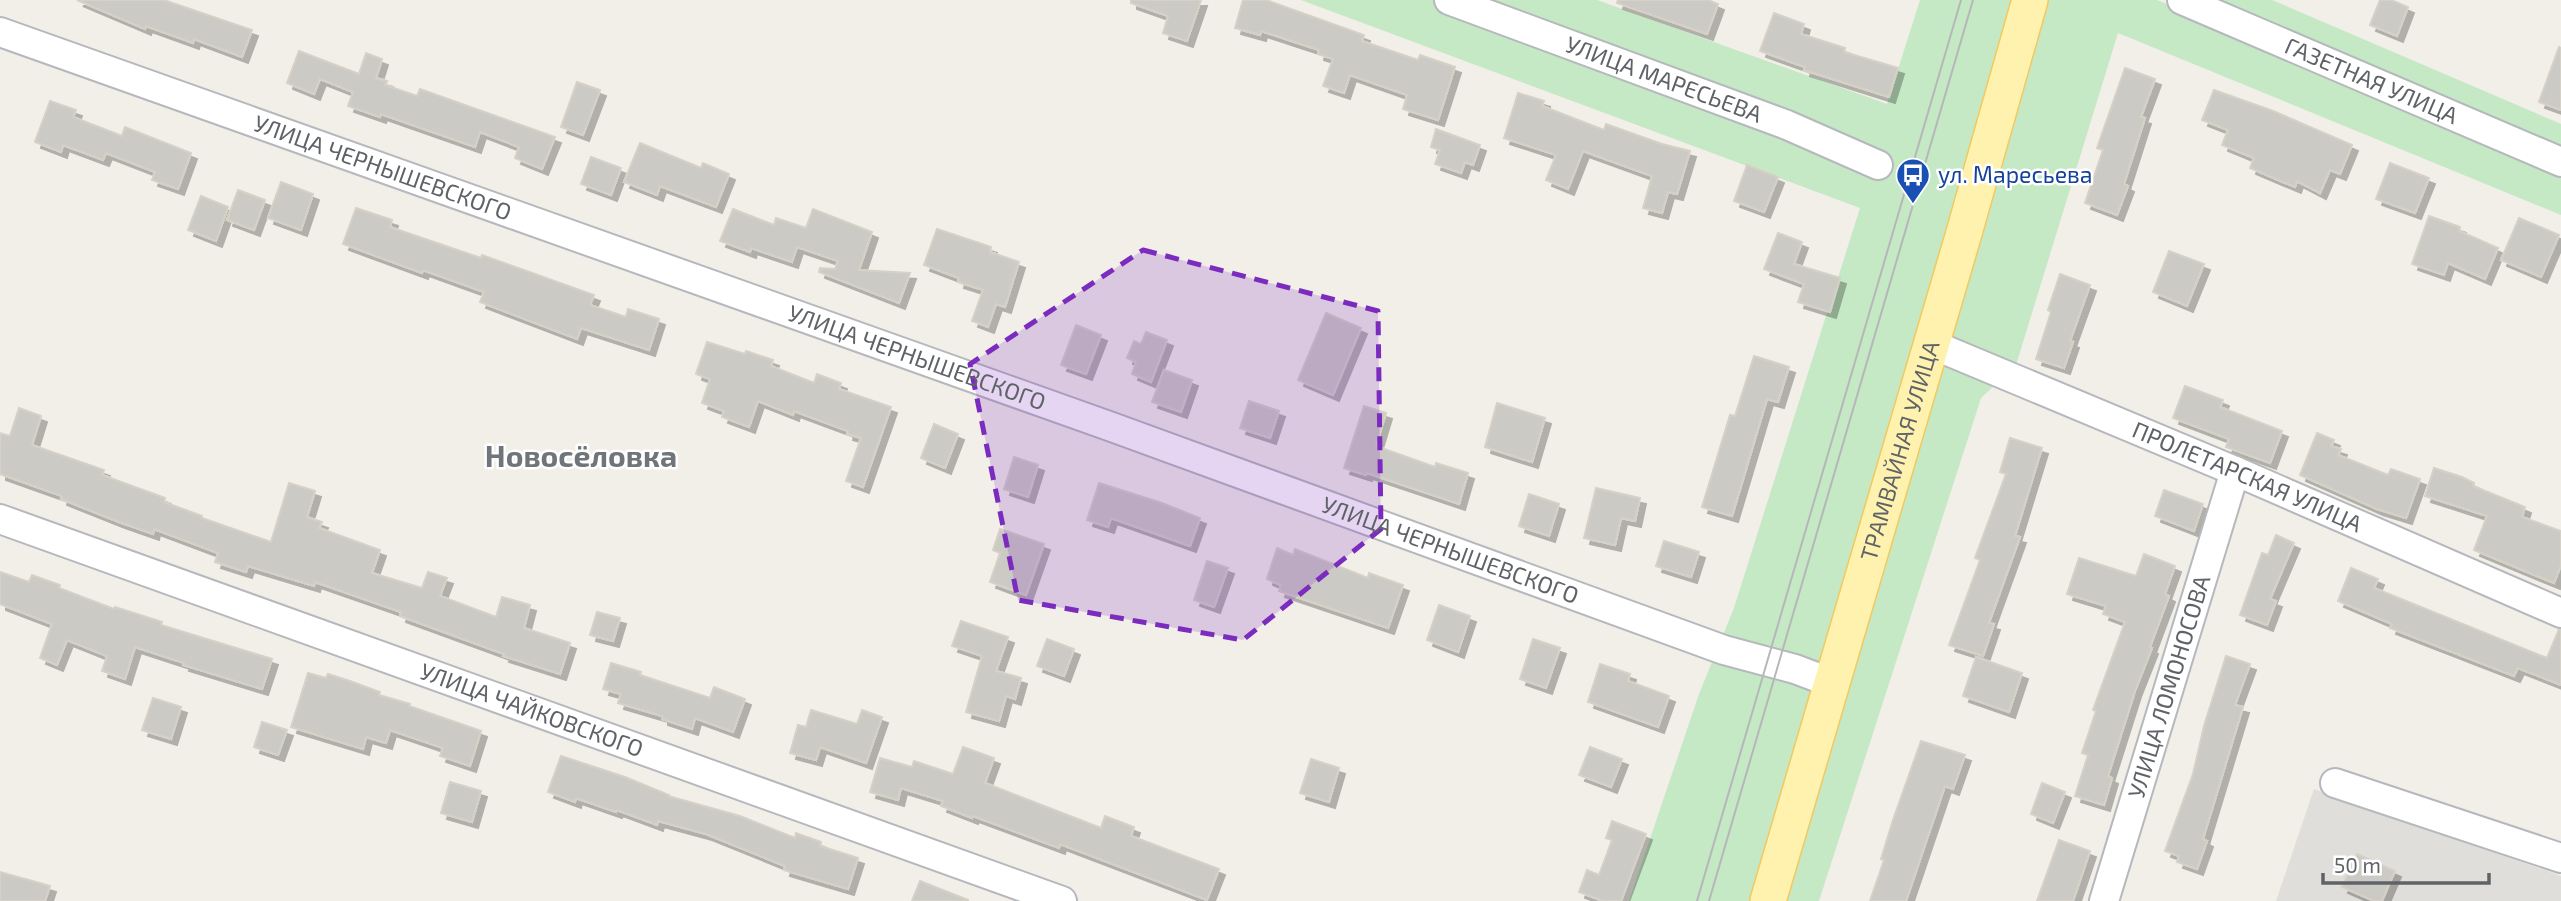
<svg xmlns="http://www.w3.org/2000/svg" width="2561" height="901" font-family="'Exo 2',sans-serif">
  <defs>
    <filter id="shadow"><feDropShadow dx="6" dy="6" stdDeviation="0" flood-color="#0004"/></filter>
  </defs>
  <rect width="100%" height="100%" fill="#f1efe8"/>
  <path fill="#e0deda" d="M2314 789 2561 876V901H2276Z"/>
  <g fill="#c5e8c5">
    <path d="M1301 0H1597L1887 104 1920 0H2016L1755 901H1629L1699 694 1734 608 1860 208Z"/>
    <path d="M2044 0H2157L2561 171V215L2118 33 2016 365 1981 398 1819 901H1781Z"/>
    <path d="M2206 0H2272L2561 124V152Z"/>
  </g>
  <g fill="#cccac5" stroke="#d6d1c6" stroke-width="2" filter="url(#shadow)">
    <path d="M77 0H164L252 30 242 57 194 39 193 43 146 26 145 29Z"/>
    <path d="M1131 0H1201L1187 41 1163 33 1168 16 1131 3Z"/>
    <path d="M1243 0H1266L1364 35 1362 41 1418 60 1420 55 1455 67 1438 120 1403 109 1407 95 1350 75 1344 93 1323 86 1333 59 1318 54 1319 50 1261 31 1260 35 1235 28Z"/>
    <path d="M1618 0H1708L1718 4 1707 34 1617 3Z"/>
    <path d="M2380 0H2391L2408 7 2397 36 2370 25Z"/>
    <path d="M1774 13 1804 24 1801 34 1845 48 1844 52 1898 68 1889 97 1804 70 1805 67 1760 51Z"/>
    <path d="M2559 47 2561 48V110L2539 102Z"/>
    <path d="M299 51 359 74 366 53 382 59 376 78 387 81 385 85 417 96 420 89 555 137 542 169 515 158 519 147 480 132 475 147 381 114 380 117 348 106 353 92 320 79 314 94 287 83Z"/>
    <path d="M2125 68 2155 79 2141 117 2145 118 2124 184 2128 186 2117 215 2085 203 2103 150 2097 148Z"/>
    <path d="M577 82 600 90 583 135 561 127Z"/>
    <path d="M2214 90 2273 111 2352 145 2340 174 2330 170 2320 193 2297 181 2295 187 2250 168 2254 158 2222 145 2228 130 2202 120Z"/>
    <path d="M1518 93 1544 101 1542 106 1604 130 1606 124 1662 144 1690 151 1677 194 1668 192 1662 213 1643 208 1652 176 1583 151 1568 189 1546 180 1556 155 1504 138Z"/>
    <path d="M50 101 76 110 73 117 122 136 125 127 191 153 178 189 152 180 155 172 106 153 103 160 63 145 61 152 35 142Z"/>
    <path d="M1436 129 1480 145 1473 165 1465 162 1461 173 1435 164 1440 150 1431 147Z"/>
    <path d="M640 143 701 168 703 163 729 174 716 207 660 186 657 195 624 182Z"/>
    <path d="M591 157 621 168 611 195 581 184Z"/>
    <path d="M2390 163 2429 178 2415 213 2376 199Z"/>
    <path d="M1747 165 1778 177 1764 212 1734 201Z"/>
    <path d="M281 182 313 194 301 230 268 218Z"/>
    <path d="M238 190 265 200 254 230 227 220Z"/>
    <path d="M201 196 228 207 216 241 188 230Z"/>
    <path d="M356 208 392 220 390 227 481 258 482 255 594 295 590 305 626 317 628 309 659 319 649 350 581 328 577 339 480 302 484 292 423 270 422 273 343 244Z"/>
    <path d="M733 209 774 225 776 218 806 228 813 209 872 232 859 270 910 273 899 303 819 272 820 268 835 269 838 261 797 247 792 262 751 248 750 252 720 241Z"/>
    <path d="M2429 216 2460 227 2459 231 2498 248 2485 279 2448 263 2444 275 2412 264Z"/>
    <path d="M2519 218 2559 235 2541 277 2501 260Z"/>
    <path d="M937 229 991 247 990 252 1019 262 1005 307 996 304 988 327 972 321 983 290 958 282 959 278 924 265Z"/>
    <path d="M1778 233 1802 242 1794 264 1840 278 1830 312 1798 302 1804 284 1764 269Z"/>
    <path d="M2169 251 2204 264 2187 306 2153 292Z"/>
    <path d="M2060 274 2090 285 2070 341 2073 342 2064 368 2036 359 2051 312 2048 310Z"/>
    <path d="M1326 313 1361 328 1333 395 1298 380Z"/>
    <path d="M1076 325 1101 335 1086 374 1061 365Z"/>
    <path d="M1146 332 1167 340 1151 382 1132 374 1136 362 1127 358 1134 341 1141 344Z"/>
    <path d="M707 342 745 354 746 351 773 360 771 366 814 383 817 374 841 383 839 389 891 407 863 487 846 481 861 438 847 434 848 431 794 411 793 415 758 401 749 427 722 417 724 411 702 403 710 379 696 374Z"/>
    <path d="M1754 356 1789 367 1778 402 1767 399 1732 516 1702 507 1730 415 1735 416Z"/>
    <path d="M1164 370 1192 380 1181 412 1152 402Z"/>
    <path d="M2185 386 2223 400 2220 407 2282 431 2270 463 2226 447 2229 439 2173 418Z"/>
    <path d="M1249 401 1279 411 1270 438 1240 428Z"/>
    <path d="M1497 403 1545 418 1532 462 1485 447Z"/>
    <path d="M1364 406 1386 413 1376 446 1435 467 1436 463 1468 473 1459 504 1367 473 1366 475 1344 468Z"/>
    <path d="M19 408 41 416 32 445 104 470 102 475 165 498 164 502 202 516V518L271 542 289 483 315 491 307 517 322 522 319 528 380 550 372 573 422 588 428 572 447 578 440 596 496 617 502 597 530 605 524 628 570 643 560 674 503 656 504 654 400 616 401 612 315 582 314 586 248 566 246 572 215 562 218 553 154 529 153 534 119 522 61 499 62 496 0 474V433L10 436Z"/>
    <path d="M934 424 958 434 945 468 921 458Z"/>
    <path d="M2317 433 2334 440 2331 446 2341 449 2338 455 2388 475 2391 469 2420 479 2406 518 2377 509 2300 475Z"/>
    <path d="M2010 438 2042 448 2015 536 2020 537 1989 623 1994 624 1983 656 1949 645 1980 560 1975 558 2006 474 2000 472Z"/>
    <path d="M1014 457 1038 465 1028 497 1004 489Z"/>
    <path d="M2434 468 2462 477 2474 483 2473 486 2525 507 2522 517 2561 531V565L2554 583 2474 550 2487 516 2425 496Z"/>
    <path d="M1099 483 1162 503 1200 518 1190 546 1111 518 1108 527 1087 520Z"/>
    <path d="M1596 488 1640 498 1635 521 1621 518 1615 545 1584 538Z"/>
    <path d="M2164 490 2203 504 2194 531 2155 516Z"/>
    <path d="M1529 494 1559 504 1549 536 1519 526Z"/>
    <path d="M1000 529 1044 544 1026 595 990 582 1000 553 993 550Z"/>
    <path d="M2276 535 2294 543 2270 599 2276 601 2267 625 2240 615 2262 553 2268 555Z"/>
    <path d="M1664 541 1699 552 1691 577 1656 566Z"/>
    <path d="M1277 548 1293 555 1295 549 1368 578 1369 573 1403 585 1388 628 1279 591 1281 585 1267 579Z"/>
    <path d="M2144 554 2175 566 2165 594 2169 596 2150 647 2152 648 2135 691 2108 776 2112 778 2104 805 2075 796 2088 755 2082 753 2096 711 2093 710 2125 622 2103 614 2106 606 2067 594 2079 558 2136 576Z"/>
    <path d="M1207 561 1228 568 1214 607 1194 600Z"/>
    <path d="M2351 568 2378 579 2374 588 2547 658 2559 629H2561V685L2518 668 2514 676 2390 628 2392 624 2338 601Z"/>
    <path d="M0 572 29 582 32 575 60 585 59 588 114 609 115 607 162 622 161 625 272 659 262 689 183 665 184 663 135 647 125 679 102 671 107 656 67 640 57 665 40 658 52 624 0 604Z"/>
    <path d="M1439 605 1470 616 1458 652 1427 640Z"/>
    <path d="M597 612 620 618 613 641 590 635Z"/>
    <path d="M961 621 1008 637 996 671 1021 678 1015 699 1006 696 999 721 966 712 982 656 952 646Z"/>
    <path d="M1047 639 1074 649 1064 676 1037 666Z"/>
    <path d="M1533 639 1560 648 1546 688 1520 679Z"/>
    <path d="M2226 656 2250 664 2235 705 2243 707 2203 839 2207 841 2197 869 2177 862 2179 856 2165 851 2193 774 2204 726Z"/>
    <path d="M1976 657 2022 673 2009 712 1963 696Z"/>
    <path d="M611 663 641 672 640 675 710 698 714 687 745 699 733 732 695 718 692 729 662 719V716L618 703 621 694 603 689Z"/>
    <path d="M1600 664 1630 674 1628 681 1669 696 1658 727 1588 702Z"/>
    <path d="M308 673 326 678 328 674 350 681 380 692 379 695 410 704 409 706 481 731 470 766 440 756 443 748 390 730 386 743 366 737 363 749 291 727Z"/>
    <path d="M153 698 181 707 171 739 142 730Z"/>
    <path d="M811 710 857 724 862 710 882 717 866 763 820 747 816 760 790 753 798 725 806 727Z"/>
    <path d="M262 722 287 730 278 755 254 747Z"/>
    <path d="M1921 741 1965 755 1953 789 1945 786 1906 901H1870L1884 860 1881 859 1893 820Z"/>
    <path d="M963 747 994 758 985 783 1101 828 1105 816 1134 827 1131 836 1219 869 1207 900 1060 844 1059 848 973 816 972 818 941 806 943 801 901 788 898 800 870 792 880 758 912 767 914 761 953 774Z"/>
    <path d="M1590 747 1622 759 1611 787 1579 775Z"/>
    <path d="M561 756 625 777 669 795 668 796 740 816 795 838 796 833 821 842 820 846 858 858 848 889 784 870 785 866 706 834 658 821 657 825 617 810 616 812 576 798 575 802 548 792Z"/>
    <path d="M1311 759 1339 768 1329 802 1300 793Z"/>
    <path d="M450 782 481 791 472 822 441 813Z"/>
    <path d="M2042 783 2065 792 2053 823 2031 814Z"/>
    <path d="M1612 821 1646 834 1621 901H1603L1579 892 1587 870 1599 875 1612 840 1606 838Z"/>
    <path d="M2059 840 2090 851 2073 901H2037Z"/>
    <path d="M2357 854 2395 871 2382 901H2374L2342 887Z"/>
    <path d="M0 872 50 886 45 901H0Z"/>
    <path d="M920 881 968 900V901H912Z"/>
  </g>
  <g fill="none" stroke-linecap="round" stroke-linejoin="round">
    <g stroke="#b5b8bc" stroke-width="32">
      <g id="minor">
        <path id="s1" d="M1449 0 1787 125 1878 165"/>
        <path id="s2" d="M2182 0 2561 162"/>
        <path id="s3" d="M0 32 1109 426 1724 650 1795 669 1832 683"/>
        <path id="s4" d="M1931 344 2235 471 2561 613"/>
        <path id="s5" d="M0 519 1062 901"/>
        <path d="M2335 783 2561 858"/>
        <path id="s6" d="M2104 901 2235 471"/>
      </g>
    </g>
    <g stroke="#f2c960" stroke-width="38">
      <g id="major">
        <path id="s7" d="M1768 901 1964 233 2030 0"/>
      </g>
    </g>
    <use href="#minor" stroke="#fff" stroke-width="28"/>
    <use href="#major" stroke="#fff2af" stroke-width="35"/>
    <g stroke="#b6b7b8" stroke-width="2">
      <path d="M1697 901 1961 0"/>
      <path d="M1709 901 1973 0"/>
    </g>
  </g>
  <path fill="#7b2cbf" fill-opacity="0.2" stroke="#7b2cbf" stroke-width="5" stroke-dasharray="14 9" stroke-linejoin="round" d="M1143 250 1378 311 1381 529 1243 640 1018 600 970 364Z"/>
  <defs>
    <g id="bus-pin" transform="scale(1.75)"><path d="M0 17L-7.5 6A9.5 9.5 0 1 1 7.5 6Z" fill="#1a4fb4" stroke="#fff"/><path d="M-5-6H5V4H4V6H2V4H-2V6H-4V4H-5ZM-3.5-4V0h7V-4ZM-3.5 1.2v1.5H-2V1.2ZM2 1.2v1.5H3.5V1.2Z" fill="#fff"/></g>
  </defs>
  <g fill-rule="evenodd">
    <use href="#bus-pin" x="1913" y="175"/>
  </g>
  <g text-anchor="middle" stroke-width="5" stroke-linejoin="round" paint-order="stroke">
    <g font-size="23" fill="#5f6368" stroke="#fff">
      <text dy="8" stroke="none"><textPath href="#s1" startOffset="229">УЛИЦА МАРЕСЬЕВА</textPath></text>
      <text dy="8" stroke="none"><textPath href="#s2" startOffset="206">ГАЗЕТНАЯ УЛИЦА</textPath></text>
      <text dy="8" stroke="none"><textPath href="#s3" startOffset="406">УЛИЦА ЧЕРНЫШЕВСКОГО</textPath></text>
      <text dy="8" stroke="none"><textPath href="#s3" startOffset="973">УЛИЦА ЧЕРНЫШЕВСКОГО</textPath></text>
      <text dy="8" stroke="none"><textPath href="#s7" startOffset="469">ТРАМВАЙНАЯ УЛИЦА</textPath></text>
      <text dy="8" stroke="none"><textPath href="#s4" startOffset="343">ПРОЛЕТАРСКАЯ УЛИЦА</textPath></text>
      <text dy="8" stroke="none"><textPath href="#s3" startOffset="1540">УЛИЦА ЧЕРНЫШЕВСКОГО</textPath></text>
      <text dy="8" stroke="none"><textPath href="#s6" startOffset="224">УЛИЦА ЛОМОНОСОВА</textPath></text>
      <text dy="8" stroke="none"><textPath href="#s5" startOffset="565">УЛИЦА ЧАЙКОВСКОГО</textPath></text>
    </g>
    <g font-size="23" fill="#164399" stroke="#fff" text-anchor="start">
      <text x="1938" y="183">ул. Маресьева</text>
    </g>
    <g font-size="30" font-weight="bold" fill="#70757a" stroke="#fff">
      <text x="581" y="467">Новосёловка</text>
    </g>
  </g>
  <path d="M2323 873v10h166v-10" fill="none" stroke="#5f6368" stroke-width="3.5"/>
  <text x="2334" y="873" font-size="21" fill="#5f6368" stroke="#ffffff" stroke-width="5" paint-order="stroke">50 m</text>
</svg>
